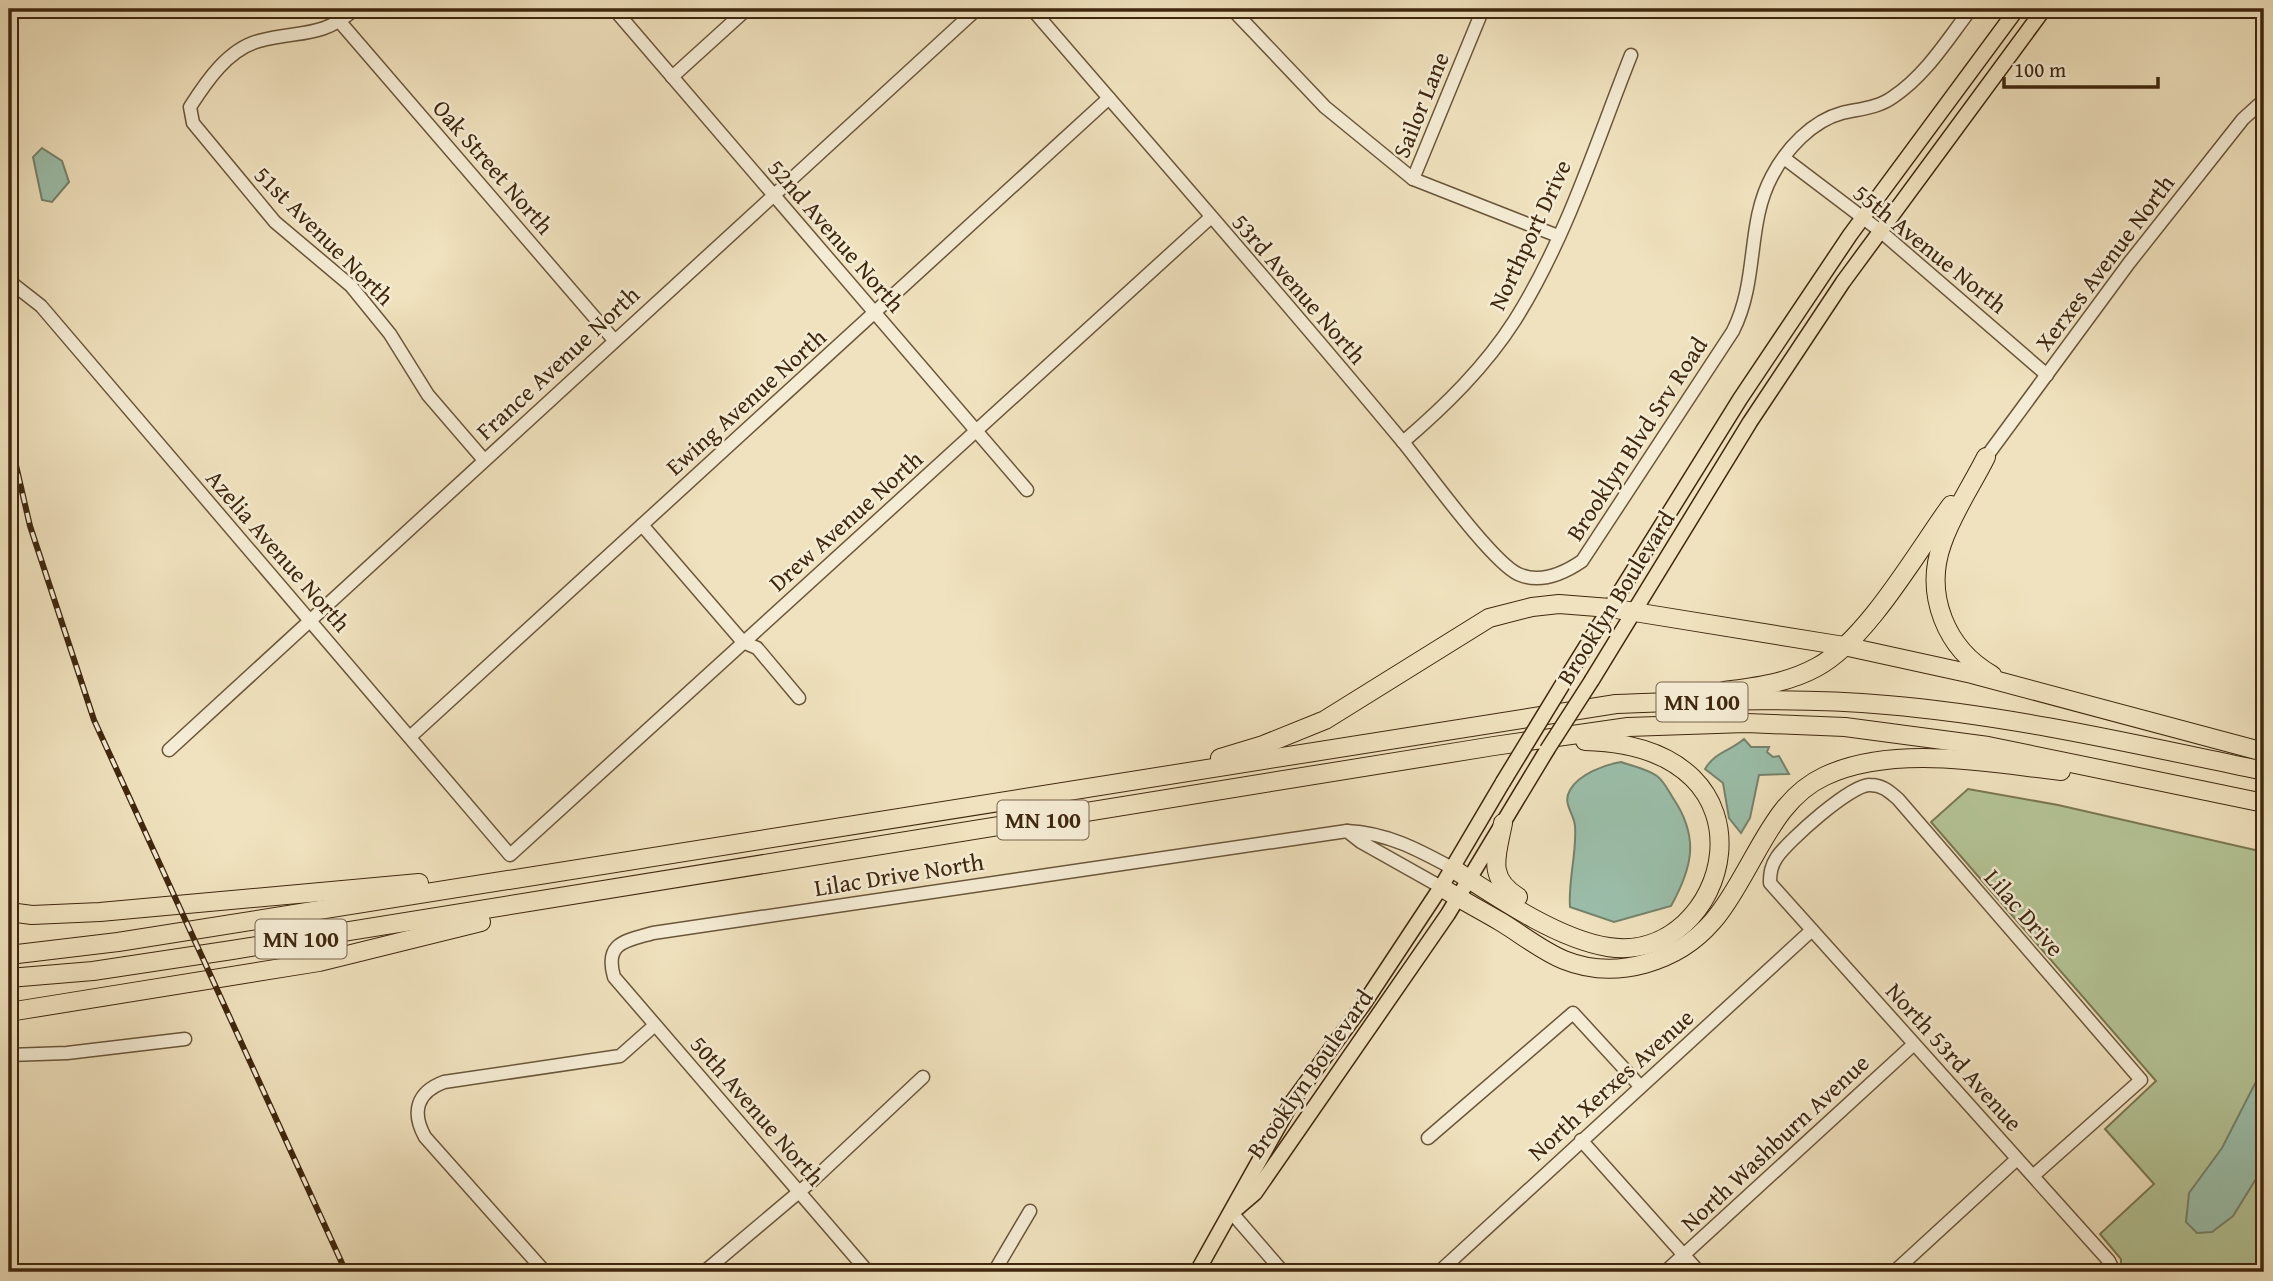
<svg xmlns="http://www.w3.org/2000/svg" width="2273" height="1281" font-family="'Gentium Book Plus',serif">
  <rect width="100%" height="100%" fill="#f0e2be"/>
  <filter id="stains"><feTurbulence type="fractalNoise" baseFrequency=".00286" numOctaves="4"/><feColorMatrix values="0 0 0 0 .2 0 0 0 0 .09 0 0 0 0 .02 0 0 0 .5 -.17"/></filter>
  <radialGradient id="worn" r=".72"><stop offset=".6" stop-color="#630" stop-opacity="0"/><stop offset="1" stop-color="#630" stop-opacity=".3"/></radialGradient>
  <path fill="#b4c496" stroke="#7a7652" stroke-width="2" d="M1968 789 2058 805 2264 852V1272H2121V1259L2100 1234 2154 1184 2105 1129 2156 1081 1931 822Z"/>
  <g fill="#9bbfab" stroke="#76826c" stroke-width="2">
    <path d="M42 148 62 161 69 182 52 202 42 200 33 157Z"/>
    <path d="M1744 739 1751 747H1769L1767 752 1773 757 1779 756 1789 774 1759 775 1750 818 1741 833 1729 818 1723 783 1705 769C1716 751 1729 752 1744 739Z"/>
    <path d="M1621 762C1632 766 1647 769 1657 776 1664 781 1669 792 1673 798 1700 838 1692 868 1671 906L1614 922 1570 907C1568 880 1577 853 1575 826 1574 813 1562 804 1570 790 1579 774 1604 765 1621 762Z"/>
    <path d="M2264 1066V1166L2233 1216 2212 1232 2197 1233 2186 1222 2189 1193 2222 1148Z"/>
  </g>
  <g fill="none" stroke-linecap="round" stroke-linejoin="round">
    <g stroke="#6b563a" stroke-width="15">
      <g id="minor">
        <path d="M355 9C321 39 299 30 259 41 228 49 206 82 190 107L193 123 275 222 351 286 390 334 428 395 484 460"/>
        <path d="M614 9 1027 490"/>
        <path d="M1032 9C1156 153 1282 296 1403 442 1426 470 1491 561 1518 574 1540 584 1563 574 1582 561L1733 331C1759 279 1746 224 1772 176 1786 149 1812 121 1842 113 1859 109 1878 108 1893 97 1926 75 1947 40 1971 9"/>
        <path d="M1232 9 1325 107 1413 179 1558 236"/>
        <path d="M340 22 614 340"/>
        <path d="M672 77 747 9"/>
        <path d="M1784 158 1879 230 2047 375"/>
        <path d="M1413 179 1483 9"/>
        <path d="M9 281 41 306 510 855 1210 218"/>
        <path d="M1403 442C1445 406 1485 367 1515 320 1566 239 1596 143 1631 55"/>
        <path d="M1981 464 2129 263 2243 119 2264 100"/>
        <path d="M642 525 743 642 757 648 799 698"/>
        <path d="M410 737 1109 98"/>
        <path d="M169 750 977 9"/>
        <path d="M1441 887 1361 842 1347 831C1387 833 1417 849 1452 868"/>
        <path d="M9 1055 67 1053 185 1039"/>
        <path d="M1428 1138 1573 1013 1640 1086"/>
        <path d="M1581 1140 1699 1272"/>
        <path d="M2033 1176 2141 1080 1898 799C1889 791 1882 785 1870 785 1851 784 1788 841 1777 857 1771 866 1770 873 1770 883L2109 1261 2114 1272"/>
        <path d="M1232 1213 1283 1272"/>
        <path d="M545 1272 425 1137C411 1112 417 1092 444 1082L620 1056 655 1025"/>
        <path d="M704 1272 812 1181 923 1077"/>
        <path d="M868 1272 614 977C604 942 626 941 653 933L1347 831"/>
        <path d="M994 1272 1030 1211"/>
        <path d="M1439 1272 1812 930"/>
        <path d="M1665 1272 1914 1044"/>
        <path d="M1894 1272 2017 1159"/>
      </g>
    </g>
    <g stroke="#3f270e" stroke-width="17">
      <g id="major">
        <path d="M1592 680 1750 422 1843 282 2044 9"/>
        <path d="M1564 682 1740 399 1850 235 2017 9"/>
        <path d="M1234 1211 1255 1193 1448 914 1547 750"/>
        <path d="M1197 1272 1292 1102 1363 1005 1441 887 1503 782"/>
      </g>
    </g>
    <g stroke="#3f270e" stroke-width="20">
      <g id="highway">
        <path d="M1986 457C1972 485 1952 514 1942 544 1924 595 1946 649 1992 675"/>
        <path d="M1724 691C1756 687 1788 683 1817 667 1866 641 1917 552 1951 505"/>
        <path d="M1220 758 1263 745 1325 720 1489 618 1532 607 1559 604 1610 608 1844 646 1972 674 2264 752"/>
        <path d="M1503 823C1497 855 1486 877 1518 897"/>
        <path d="M1452 868C1495 896 1557 939 1608 947 1729 966 1791 746 1585 741"/>
        <path d="M1441 887C1461 900 1481 910 1501 922 1521 934 1542 951 1564 960 1616 981 1678 962 1713 921 1727 905 1737 886 1748 867 1768 832 1786 794 1825 776 1894 744 1989 763 2061 771"/>
        <path d="M9 912 32 915 100 912 419 883"/>
        <path d="M9 955 118 942 1616 704C1706 701 1797 697 1887 705 2015 716 2139 745 2264 771"/>
        <path d="M9 978 93 971 232 950 1494 746 1628 727 1746 723 1845 727 1988 746 2264 803"/>
        <path d="M9 1012 319 962 481 922"/>
      </g>
    </g>
    <use href="#minor" stroke="#f5ecd5" stroke-width="12"/>
    <use href="#major" stroke="#f0e2be" stroke-width="14"/>
    <use href="#highway" stroke="#f0e2be" stroke-width="18"/>
    <g stroke="#3f270e" stroke-width="6">
      <path id="rail" d="M9 435 30 526 94 720 346 1272"/>
    </g>
    <use href="#rail" stroke="#f5ecd5" stroke-width="3.5" stroke-dasharray="10" stroke-linecap="butt"/>
    <g stroke="#3f270e" stroke-width="17" stroke-linecap="butt">
      <g id="major-bridge">
        <path d="M1547 750 1592 680"/>
        <path d="M1503 782 1564 682"/>
      </g>
    </g>
    <use href="#major-bridge" stroke="#f0e2be" stroke-width="14"/>
  </g>
  <g text-anchor="middle" stroke-width="5" stroke-linejoin="round" paint-order="stroke">
    <g fill="#f5ecd5" stroke="#76624a" stroke-width="2">
      <rect x="1656.5" y="682.5" width="91" height="39" rx="5"/>
      <rect x="997.5" y="800.5" width="91" height="39" rx="5"/>
      <rect x="255.5" y="919.5" width="91" height="39" rx="5"/>
    </g>
    <g font-size="23" font-weight="bold" fill="#3f270e">
      <text x="1702" y="710">MN 100</text>
      <text x="1043" y="828">MN 100</text>
      <text x="301" y="947">MN 100</text>
    </g>
    <g font-size="24" fill="#3f270e" stroke="#f5ecd5">
      <text transform="translate(1421 105) rotate(-68)" y="8">Sailor Lane</text>
      <text transform="translate(493 167) rotate(49)" y="8">Oak Street North</text>
      <text transform="translate(1530 235) rotate(-65)" y="8">Northport Drive</text>
      <text transform="translate(324 236) rotate(45)" y="8">51st Avenue North</text>
      <text transform="translate(836 236) rotate(49)" y="8">52nd Avenue North</text>
      <text transform="translate(1930 249) rotate(39)" y="8">55th Avenue North</text>
      <text transform="translate(2105 263) rotate(-53)" y="8">Xerxes Avenue North</text>
      <text transform="translate(1299 289) rotate(49)" y="8">53rd Avenue North</text>
      <text transform="translate(558 363) rotate(-43)" y="8">France Avenue North</text>
      <text transform="translate(746 402) rotate(-42)" y="8">Ewing Avenue North</text>
      <text transform="translate(1637 439) rotate(-57)" y="8">Brooklyn Blvd Srv Road</text>
      <text transform="translate(846 521) rotate(-42)" y="8">Drew Avenue North</text>
      <text transform="translate(278 551) rotate(49)" y="8">Azelia Avenue North</text>
      <text transform="translate(1616 598) rotate(-58)" y="8">Brooklyn Boulevard</text>
      <text transform="translate(899 875) rotate(-9)" y="8">Lilac Drive North</text>
      <text transform="translate(2024 913) rotate(49)" y="8">Lilac Drive</text>
      <text transform="translate(1954 1057) rotate(48)" y="8">North 53rd Avenue</text>
      <text transform="translate(1310 1074) rotate(-55)" y="8">Brooklyn Boulevard</text>
      <text transform="translate(1611 1085) rotate(-42)" y="8">North Xerxes Avenue</text>
      <text transform="translate(757 1111) rotate(49)" y="8">50th Avenue North</text>
      <text transform="translate(1775 1143) rotate(-43)" y="8">North Washburn Avenue</text>
    </g>
  </g>
  <rect width="2273" height="1281" fill="none" stroke="#f0e2be" stroke-width="35"/>
  <rect x="10" y="10" width="2252" height="1260" fill="none" stroke="#3f270e" stroke-width="3.5"/>
  <rect x="18" y="18" width="2238" height="1246" fill="none" stroke="#3f270e" stroke-width="2"/>
  <path d="M2004 77v10h154v-10" fill="none" stroke="#3f270e" stroke-width="3.5"/>
  <text x="2014" y="77" font-size="21" fill="#3f270e" stroke="#f5ecd5" stroke-width="5" paint-order="stroke">100 m</text>
  <rect width="100%" height="100%" filter="url(#stains)"/>
  <rect width="100%" height="100%" fill="url(#worn)"/>
</svg>
